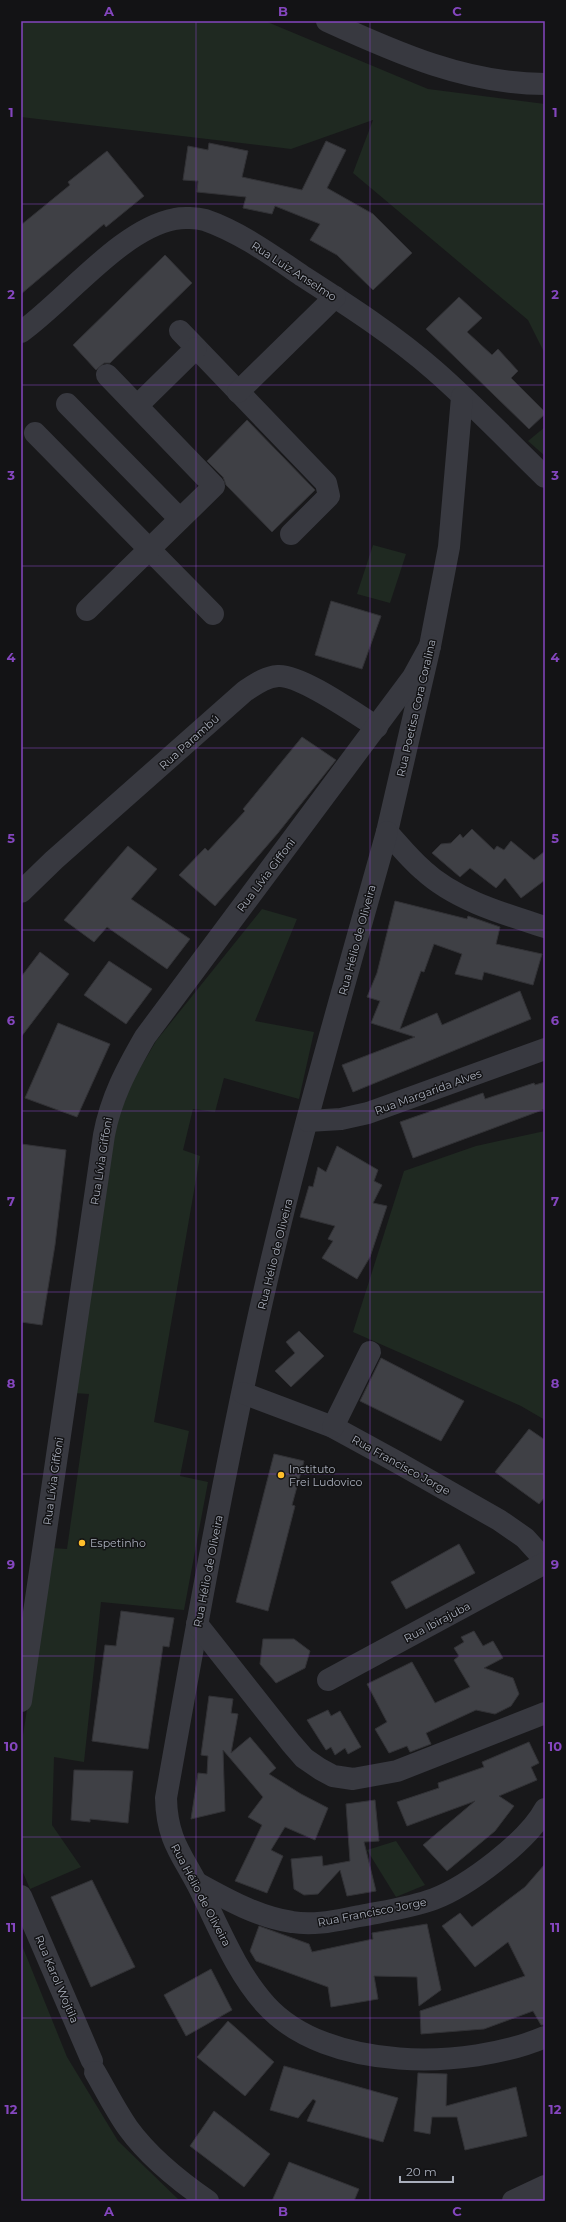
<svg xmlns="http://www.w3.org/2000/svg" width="566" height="2222" font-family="Montserrat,sans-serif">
  <rect width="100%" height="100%" fill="#18181a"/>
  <g fill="#1f2921">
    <path d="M21 21H265L428 89 545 104V354L528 320 353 173 373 120 291 149 21 117Z"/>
    <path d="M545 427V456L528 441Z"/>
    <path d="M373 545 406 554 390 603 357 594Z"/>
    <path d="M262 909 297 919 255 1021 314 1032 299 1099 224 1078 215 1112 193 1109 183 1150 200 1156 154 1422 189 1431 180 1476 208 1482 184 1610 101 1602 84 1762 54 1757 52 1825 81 1867 30 1889 21 1868V1748L52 1548 67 1549 89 1394 73 1393 119 1104 156 1041Z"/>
    <path d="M545 1131V1420L521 1406 353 1332 404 1171 476 1146Z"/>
    <path d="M396 1841 425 1885 396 1897 367 1850Z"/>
    <path d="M21 1943 67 2057 118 2141 180 2201H21Z"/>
  </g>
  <g fill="#3f4045" stroke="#323236">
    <path d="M326 141 346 150 327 188 373 214 412 253 373 290 337 255 310 240 320 224 275 206 272 214 243 208 246 197 197 192 198 181 183 180 188 146 208 150 209 143 248 151 242 177 302 190Z"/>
    <path d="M107 151 144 196 106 227 104 224 21 294V225L70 185 68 182Z"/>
    <path d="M165 255 192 283 110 363H104L96 370 73 345Z"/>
    <path d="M459 297 482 318 467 332 492 355 498 349 518 371 511 378 545 412V414L529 429 426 329Z"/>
    <path d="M247 420 315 490 272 532 226 485 223 477 207 461Z"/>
    <path d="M331 601 381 616 362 669 315 655Z"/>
    <path d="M302 737 336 760 278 833 215 906 179 875 205 848 208 851 245 811 243 809Z"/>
    <path d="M472 829 494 850 497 846 504 850 511 841 534 860 545 851V880L521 898 505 878 496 888 470 868 460 877 432 853 441 844 451 843 460 834 463 838Z"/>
    <path d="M128 846 157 869 131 899 190 939 167 969 107 927 94 942 64 920Z"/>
    <path d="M395 901 467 919 468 916 500 927 496 944 542 954 533 985 484 972 482 980 455 974 462 954 434 944 424 972 421 971 400 1029 437 1013 442 1025 520 991 531 1019 353 1092 342 1065 415 1037 371 1023 380 1001 367 997 377 973Z"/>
    <path d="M40 952 69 974 21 1037V977Z"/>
    <path d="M109 961 152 989 126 1024 84 995Z"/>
    <path d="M58 1023 110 1044 77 1117 25 1098Z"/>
    <path d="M545 1082V1109L413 1158 400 1122 483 1093 485 1099 534 1083 535 1085Z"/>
    <path d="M21 1144 66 1150 55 1245 42 1325 21 1322Z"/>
    <path d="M337 1146 378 1170 374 1181 382 1185 373 1203 387 1206 370 1257 357 1279 322 1258 333 1241 328 1239 335 1226 300 1217 309 1186 313 1187 318 1167 326 1172Z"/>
    <path d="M299 1331 324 1356 291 1387 275 1371 295 1353 286 1342Z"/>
    <path d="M381 1358 464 1401 441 1441 360 1401Z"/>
    <path d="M529 1429 545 1440V1497L539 1504 495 1472Z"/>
    <path d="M274 1454 304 1461 292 1505 295 1506 268 1611 236 1602Z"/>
    <path d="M459 1544 475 1573 406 1609 391 1582Z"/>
    <path d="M121 1611 174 1618 169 1647 163 1646 148 1749 92 1741 105 1645 116 1646Z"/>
    <path d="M474 1631 483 1646 493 1641 503 1658 484 1668 513 1678 519 1694 511 1706 495 1714 476 1710 426 1733 431 1744 410 1752 407 1746 389 1753 375 1729 387 1722 367 1684 412 1662 435 1703 470 1687 454 1660 459 1656 454 1648 464 1642 461 1637Z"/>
    <path d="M263 1639H294L310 1651 305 1668 276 1683 260 1664Z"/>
    <path d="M209 1696 233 1699 231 1713 238 1714 231 1753 250 1737 276 1768 269 1774 301 1794 328 1808 315 1840 285 1827 271 1850 283 1856 267 1893 235 1881 262 1825 248 1817 263 1797 223 1750 225 1811 191 1819 198 1773 207 1774 208 1756 201 1755Z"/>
    <path d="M328 1710 331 1716 340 1711 361 1747 348 1754 345 1748 335 1755 331 1747 326 1750 307 1720Z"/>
    <path d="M529 1742 539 1763 531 1767 537 1780 499 1796 514 1806 495 1831 447 1871 423 1845 475 1801 407 1826 397 1802 439 1788 438 1783 484 1767 482 1762Z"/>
    <path d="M74 1770 133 1771 128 1823 90 1819V1822L71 1820Z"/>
    <path d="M375 1800 379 1841 364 1842 376 1891 347 1896 340 1870 318 1894 304 1895 294 1889 291 1859 322 1856 323 1866 350 1861 346 1804Z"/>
    <path d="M545 1864V2025H541L533 2011 484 2029 421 2034 420 2011 525 1976 508 1942 475 1967 442 1926 460 1913 472 1927 525 1887Z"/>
    <path d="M92 1880 135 1967 91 1987 51 1897Z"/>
    <path d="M427 1924 441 1990 419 2006 417 1977 374 1976 378 1999 331 2007 328 1987 256 1961 250 1951 259 1926 309 1944 312 1952 373 1939 372 1933Z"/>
    <path d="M211 1969 232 2010 186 2036 164 1995Z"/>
    <path d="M228 2021 274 2062 245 2096 197 2057Z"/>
    <path d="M284 2066 398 2098 383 2142 307 2121 316 2101 313 2099 298 2118 270 2110Z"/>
    <path d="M418 2073 447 2074 446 2106 516 2087 527 2136 465 2150 457 2117H432L430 2134 414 2131Z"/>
    <path d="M214 2111 270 2154 244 2187 190 2146Z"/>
    <path d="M289 2162 359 2189 354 2201H272Z"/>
  </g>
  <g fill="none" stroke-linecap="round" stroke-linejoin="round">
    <g stroke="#383940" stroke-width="22">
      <path d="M327 21C397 53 467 84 545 84"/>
      <path d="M180 331 326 483 329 496 291 534"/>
      <path d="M21 332C67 299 121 229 175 219 183 217 197 218 205 220 240 232 273 256 304 277 349 306 394 335 434 370 473 404 508 441 545 477"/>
      <path d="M238 392 335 297"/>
      <path d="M462 397 449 547 430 646 387 832C399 845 410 859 423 870 455 900 504 914 545 927"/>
      <path d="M67 404 180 519"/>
      <path d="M137 406 196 348"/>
      <path d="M35 433 213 614"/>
      <path d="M87 610 214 486 107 375"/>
      <path d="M387 832C346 979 303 1126 268 1275 228 1448 197 1624 166 1798 167 1845 186 1858 204 1898 222 1935 238 1974 266 2005 327 2072 467 2070 545 2037"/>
      <path d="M21 892 54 860 245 691C256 684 265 677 278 676 300 674 356 714 377 727"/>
      <path d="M308 1121 341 1119 368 1113 545 1049"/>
      <path d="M243 1393 333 1427 397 1462 499 1520 525 1538 545 1560"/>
      <path d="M333 1427 370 1352"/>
      <path d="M197 1624 291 1743 304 1758 320 1769 333 1776 353 1779 397 1771 545 1713"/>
      <path d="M328 1680 545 1563"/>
      <path d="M21 1701 104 1135C111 1098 126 1070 145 1037L413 677 430 646"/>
      <path d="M197 1883C226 1899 258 1917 292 1922 315 1926 338 1920 360 1916 385 1911 410 1908 434 1899 468 1886 528 1841 545 1809"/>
      <path d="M21 1896 92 2061"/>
      <path d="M95 2072C106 2091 116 2111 128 2128 149 2157 179 2181 208 2201"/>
      <path d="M513 2201 545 2186"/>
    </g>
  </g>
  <path fill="none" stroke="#8446be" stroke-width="1" stroke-opacity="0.55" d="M196 21V2201M370 21V2201M21 204H545M21 385H545M21 566H545M21 748H545M21 930H545M21 1111H545M21 1292H545M21 1474H545M21 1656H545M21 1837H545M21 2018H545"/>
  <g fill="#ffbf2b" stroke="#131315" stroke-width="1.5">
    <circle cx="281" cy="1475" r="4"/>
    <circle cx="82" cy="1543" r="4"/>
  </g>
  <g text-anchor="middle" stroke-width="3" stroke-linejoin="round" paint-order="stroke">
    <g font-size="11" fill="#a9aebb" stroke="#131315">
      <text transform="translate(294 271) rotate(33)" y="4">Rua Luiz Anselmo</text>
      <text transform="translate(416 708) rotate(-77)" y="4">Rua Poetisa Cora Coralina</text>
      <text transform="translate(189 742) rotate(-42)" y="4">Rua Parambú</text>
      <text transform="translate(266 875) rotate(-53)" y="4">Rua Lívia Giffoni</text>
      <text transform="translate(357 940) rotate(-75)" y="4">Rua Hélio de Oliveira</text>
      <text transform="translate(428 1092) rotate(-20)" y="4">Rua Margarida Alves</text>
      <text transform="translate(101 1161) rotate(-81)" y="4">Rua Lívia Giffoni</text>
      <text transform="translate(275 1254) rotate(-76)" y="4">Rua Hélio de Oliveira</text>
      <text transform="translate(401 1465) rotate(29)" y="4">Rua Francisco Jorge</text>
      <text transform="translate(53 1481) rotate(-82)" y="4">Rua Lívia Giffoni</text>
      <text transform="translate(208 1571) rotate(-79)" y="4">Rua Hélio de Oliveira</text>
      <text transform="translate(437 1622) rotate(-28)" y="4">Rua Ibirajuba</text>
      <text transform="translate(201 1895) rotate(62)" y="4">Rua Hélio de Oliveira</text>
      <text transform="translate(372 1912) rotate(-11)" y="4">Rua Francisco Jorge</text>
      <text transform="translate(57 1979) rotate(67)" y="4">Rua Karol Wojtila</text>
    </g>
    <g font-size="11" fill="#a9aebb" stroke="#131315" text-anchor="start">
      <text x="289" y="1473">Instituto<tspan x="289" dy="13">Frei Ludovico</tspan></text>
      <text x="90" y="1547">Espetinho</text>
    </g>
  </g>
  <rect width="566" height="2222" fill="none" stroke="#131315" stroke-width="44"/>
  <path d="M400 2176v6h53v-6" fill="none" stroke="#a9aebb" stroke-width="2"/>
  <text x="406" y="2176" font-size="12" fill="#a9aebb" stroke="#131315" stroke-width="3" paint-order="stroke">20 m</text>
  <rect x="22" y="22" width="522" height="2178" fill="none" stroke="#8446be" stroke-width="1.5"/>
  <g font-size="13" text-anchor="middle" font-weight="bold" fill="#8446be">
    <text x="109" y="16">A</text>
    <text x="283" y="16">B</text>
    <text x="457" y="16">C</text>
    <text x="11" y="117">1</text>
    <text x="555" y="117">1</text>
    <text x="11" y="299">2</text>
    <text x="555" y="299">2</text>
    <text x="11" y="480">3</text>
    <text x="555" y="480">3</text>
    <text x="11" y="662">4</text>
    <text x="555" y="662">4</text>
    <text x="11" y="843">5</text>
    <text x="555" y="843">5</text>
    <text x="11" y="1025">6</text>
    <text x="555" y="1025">6</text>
    <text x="11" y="1206">7</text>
    <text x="555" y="1206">7</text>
    <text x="11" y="1388">8</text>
    <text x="555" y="1388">8</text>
    <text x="11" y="1569">9</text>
    <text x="555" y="1569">9</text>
    <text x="11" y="1751">10</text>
    <text x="555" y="1751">10</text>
    <text x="11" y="1932">11</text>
    <text x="555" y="1932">11</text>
    <text x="11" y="2114">12</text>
    <text x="555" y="2114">12</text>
    <text x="109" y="2216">A</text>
    <text x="283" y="2216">B</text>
    <text x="457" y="2216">C</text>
  </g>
</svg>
